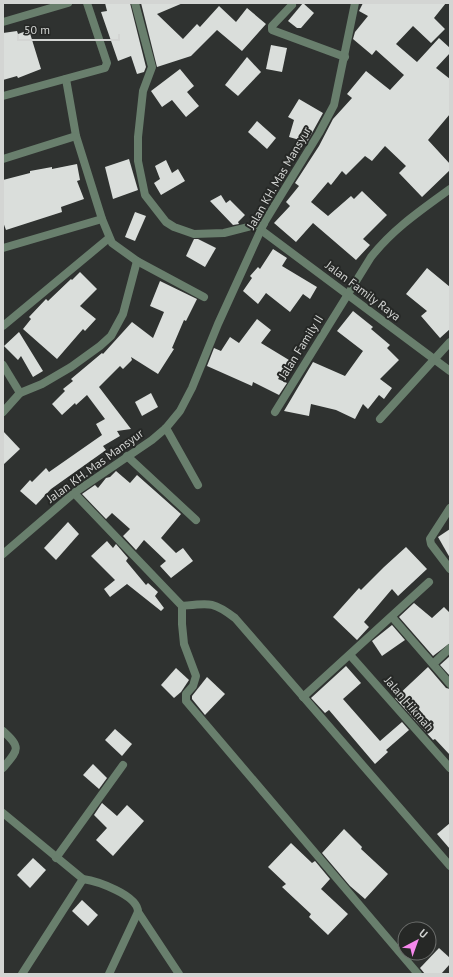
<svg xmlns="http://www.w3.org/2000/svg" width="453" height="977" font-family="'PT Sans',sans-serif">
  <rect width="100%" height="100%" fill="#2f3230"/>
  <g fill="#dadedb">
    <path d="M105 3H130L146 67 144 72 137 74 131 56 118 61 101 12 107 11Z"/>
    <path d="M141 3H183L157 14 183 39 197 24 200 27 219 6 236 22 247 8 266 24 242 51 217 30 191 56 157 67Z"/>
    <path d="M303 3 314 13 301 28H297L288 21Z"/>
    <path d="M363 3H446L434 18 445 29 431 43 413 26 396 44 417 62 439 38 450 48V53L436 68 450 79V114L428 140 450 164V170L422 197 399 173 406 166 385 146 372 161 365 156 346 175 342 171 331 185 328 182 311 202 328 216 351 196 354 199 362 191 387 215 363 239 370 245 356 260 313 223 296 242 274 223 290 206 286 202 299 186 295 183 319 146 333 119 352 98 347 94 366 71 390 90 404 75 376 50 372 55 353 39 355 32 368 16 359 11Z"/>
    <path d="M29 30 41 69 18 78 17 76 3 80V33L17 31 18 34Z"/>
    <path d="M271 45 287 48 282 72 266 69Z"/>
    <path d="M247 57 261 72 238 96 225 85Z"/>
    <path d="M180 69 194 86 187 92 199 106 186 117 172 100 162 107 151 91Z"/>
    <path d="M299 99 323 113 307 142 289 137 294 120 288 117Z"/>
    <path d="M257 121 276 138 267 149 248 132Z"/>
    <path d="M129 159 138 190 113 199 105 167Z"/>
    <path d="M166 160 172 173 178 169 185 181 161 195 154 183 160 179 155 166Z"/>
    <path d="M77 164 80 180 77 181 84 199 61 207 62 212 6 230 3 222V180L30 173V171L52 167V169Z"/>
    <path d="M221 195 226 203 230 200 245 215 238 222 239 224 233 225 210 201Z"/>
    <path d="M135 212 146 216 135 241 125 237Z"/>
    <path d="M194 239H198L216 248 205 267 186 256Z"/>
    <path d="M273 249 287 258 282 266 317 287 310 299 303 294 290 312 266 293 258 304 243 291 252 278 250 276 258 267 260 269Z"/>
    <path d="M427 268 450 287V329L440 338 421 316 427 311 406 294Z"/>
    <path d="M80 272 97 289 80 306 96 319 85 331 83 329 57 359 23 329 31 319 29 317 46 299 48 301 71 279 72 280Z"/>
    <path d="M160 281 197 299 186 321 184 320 172 348 174 349 158 374 131 357 132 360 123 369 120 366 99 387 131 429 117 431 120 436 103 446 106 450 51 489 36 505 20 491 30 480 32 482 46 468 49 472 102 435 96 424 105 419 87 395 76 405 75 403 62 415 52 404 65 391 63 389 73 381 71 379 102 353 103 354 132 322 153 338 164 312 150 306Z"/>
    <path d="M353 311 373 327 371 329 390 345 387 348 399 360 380 379 392 388 384 399 379 395 368 409 363 404 355 419 336 410 311 404 309 416 284 411 313 362 345 376 363 351 337 331Z"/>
    <path d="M257 319 271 330 261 343 289 360 278 379 287 383 279 395 253 382 252 386 207 366 214 348 221 351 230 337 239 343Z"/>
    <path d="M19 332 43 371 33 377 21 356 18 360 4 346Z"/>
    <path d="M151 393 158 407 142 416 135 402Z"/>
    <path d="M3 431 20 449 3 465Z"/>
    <path d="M116 471 130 483 137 475 181 514 161 538 176 553 183 548 193 561 171 578 160 566 166 561 144 540 136 550 123 536 130 529 112 513 106 519 82 494 95 485 98 488 106 478 110 477Z"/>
    <path d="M68 522 79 534 56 560 44 548Z"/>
    <path d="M450 529V558L438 537Z"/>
    <path d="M107 541 113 548 116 544 128 558 126 561 146 585 148 583 158 592 155 596 164 608 161 611 127 584 110 597 104 589 115 580 91 556Z"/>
    <path d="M406 547 427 569 398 596 392 589 364 622 369 627 357 640 333 617 359 588 361 590 384 567Z"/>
    <path d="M414 603 432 618 444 607 450 613V643L433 656 399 617Z"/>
    <path d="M392 625 405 640 382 656 372 641Z"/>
    <path d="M450 656V676L440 665Z"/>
    <path d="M346 666 361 683 343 699 380 741 402 722 409 730 386 750 388 752 375 764 329 710 325 713 311 698Z"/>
    <path d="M428 667 446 688 450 689V755L435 739 433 740 395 698Z"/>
    <path d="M176 668 189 680 181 692 174 698 161 685Z"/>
    <path d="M207 677 225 694 205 715 192 699V696Z"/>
    <path d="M115 729 132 744 122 756 105 740Z"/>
    <path d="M93 764 107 778 99 789 83 775Z"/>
    <path d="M102 803 117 816 127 805 144 821 113 856 96 840 107 828 94 815Z"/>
    <path d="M450 823V849L437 834Z"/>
    <path d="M344 829 362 847 361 849 388 874 365 899 350 886 322 853Z"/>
    <path d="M291 843 312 863 315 861 330 879 321 889 348 914 328 935 309 917 311 914 282 887 286 884 268 867Z"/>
    <path d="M33 858 46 870 30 888 17 875Z"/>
    <path d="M82 900 98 915 88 926 72 911Z"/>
    <path d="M439 948 450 958V964L441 974H425L420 968Z"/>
  </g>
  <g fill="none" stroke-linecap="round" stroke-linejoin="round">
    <g stroke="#697f6d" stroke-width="8">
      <path d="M135 3 152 67 143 91 138 137V161L145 195 166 222 174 227 194 234 224 233 264 223"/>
      <path d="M292 5 272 26V30L345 57"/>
      <path d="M3 22 68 3"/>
      <path d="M66 79 76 136 102 219 112 243 137 261 204 297"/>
      <path d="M3 96 105 68 107 63 87 3"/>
      <path d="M3 159 76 136"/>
      <path d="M261 230 450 371"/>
      <path d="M3 248 102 219"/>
      <path d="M3 326 109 238"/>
      <path d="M3 365 20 393"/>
      <path d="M3 412 20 393 42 384 71 367 100 346 111 336 123 314 137 261"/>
      <path d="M275 412 371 257C393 229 421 210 450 189"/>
      <path d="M380 419 450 342"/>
      <path d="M166 428 198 485"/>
      <path d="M127 456 196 520"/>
      <path d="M74 493 182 606C209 603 213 601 235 618L450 866"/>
      <path d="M450 508 430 539 431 544 450 569"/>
      <path d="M3 554 74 493 152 440 166 428 180 411 192 388 218 324 264 223 319 133 334 105 355 3"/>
      <path d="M182 606V624L184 644 196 676 193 686 186 694V701L418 974"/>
      <path d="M392 617 450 684"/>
      <path d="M350 655 450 768"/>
      <path d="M433 664 450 648"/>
      <path d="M303 697 429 582"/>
      <path d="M3 731C22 748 18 750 3 768"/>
      <path d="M3 813 83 879C97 881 138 895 138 912L109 974"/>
      <path d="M56 858 123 765"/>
      <path d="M138 912 179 974"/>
      <path d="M22 974 83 879"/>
    </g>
  </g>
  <g text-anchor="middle" stroke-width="4" stroke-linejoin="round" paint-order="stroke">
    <g font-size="12" fill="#d3d5d3" stroke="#262826">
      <text transform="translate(279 178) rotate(-60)" y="4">Jalan KH. Mas Mansyur</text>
      <text transform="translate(363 291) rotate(37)" y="4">Jalan Family Raya</text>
      <text transform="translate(301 347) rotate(-58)" y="4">Jalan Family II</text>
      <text transform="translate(95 466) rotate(-36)" y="4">Jalan KH. Mas Mansyur</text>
      <text transform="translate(409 704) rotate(49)" y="4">Jalan Hikmah</text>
    </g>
  </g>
  <rect width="453" height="977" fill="none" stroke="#d3d5d3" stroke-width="8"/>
  <g transform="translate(417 941) rotate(41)"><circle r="19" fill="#262826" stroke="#6b6d6b"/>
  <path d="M0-3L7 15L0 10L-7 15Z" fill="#f688ed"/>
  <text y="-6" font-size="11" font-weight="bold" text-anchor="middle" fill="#d3d5d3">U</text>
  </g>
  <path d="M18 34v6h101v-6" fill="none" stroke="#d3d5d3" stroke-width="2"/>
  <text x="24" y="34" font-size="12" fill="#d3d5d3" stroke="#262826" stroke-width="3" paint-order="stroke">50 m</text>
</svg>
